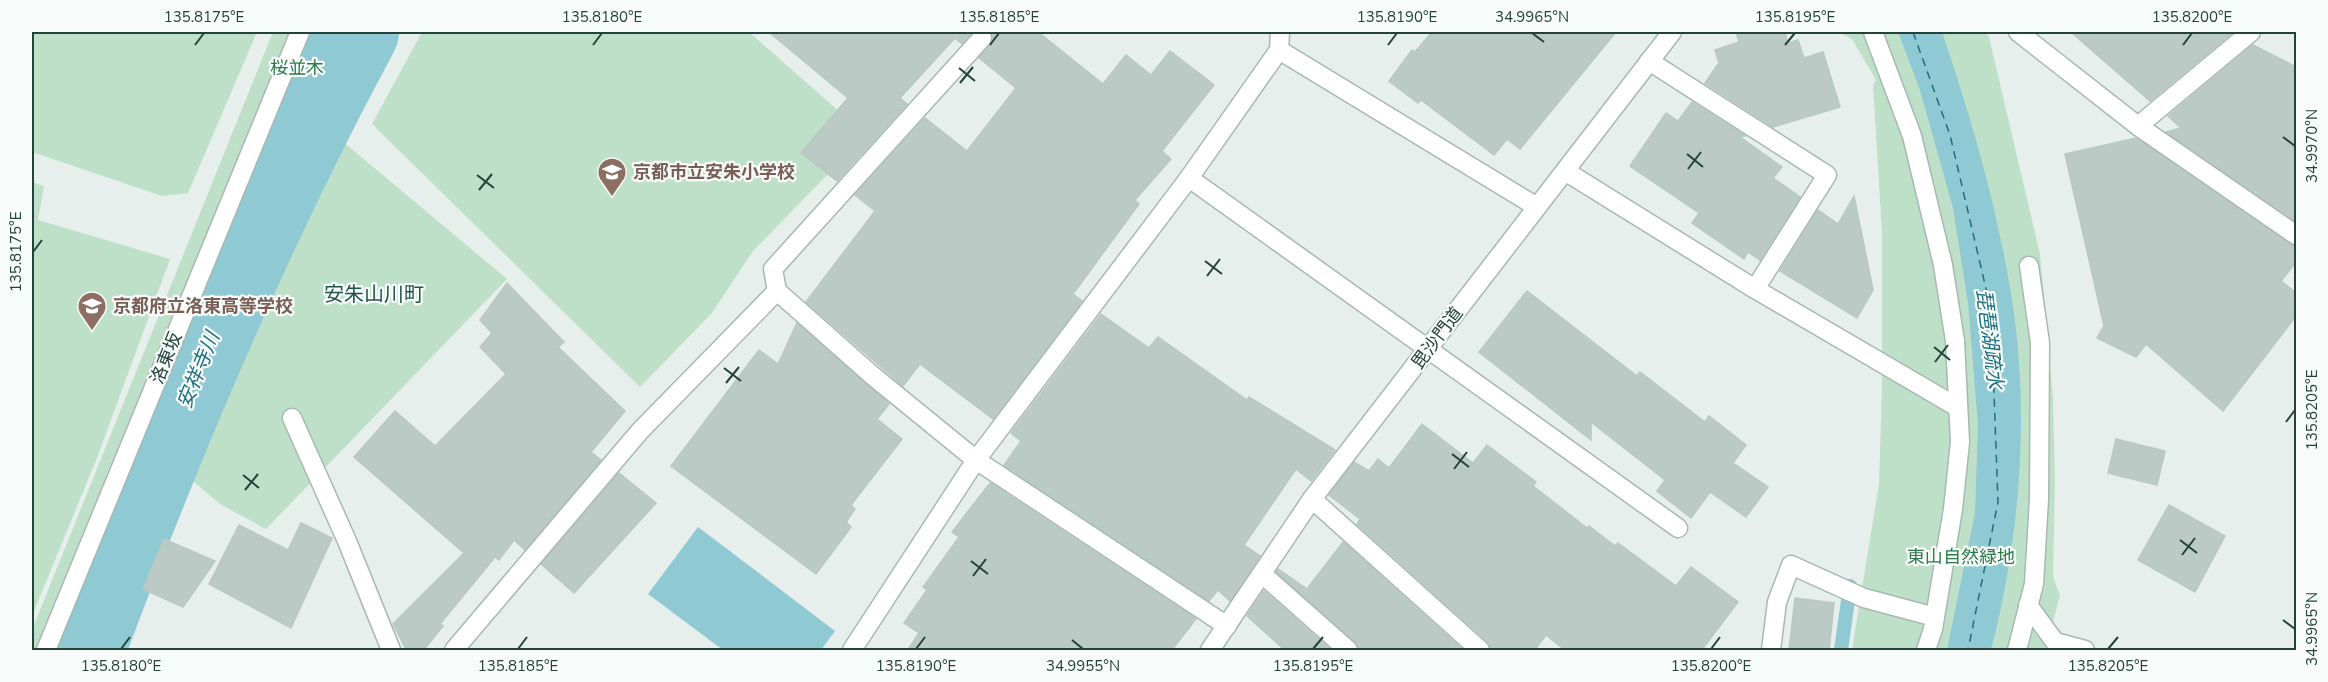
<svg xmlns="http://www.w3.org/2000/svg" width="2328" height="682" font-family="'Nunito Sans','Noto Sans JP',sans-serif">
  <rect width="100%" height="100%" fill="#e6efeb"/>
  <g fill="#bfe0c8">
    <path d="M32 32H257L188 193 162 196 32 152Z"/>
    <path d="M273 32H358C251 230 163 439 84 650H32V630Z"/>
    <path d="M422 32H749L866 135 753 251 712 313 640 387 372 124Z"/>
    <path d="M1839 32H1985L1989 37 2040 254 2053 398 2055 482 2053 576 2060 596 2045 650H1852L1879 484 1882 389V233L1873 85 1876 80 1852 39Z"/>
    <path d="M341 140 507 279 266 529 220 504 188 477Z"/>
    <path d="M32 182 44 186 38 220 170 259 97 458 32 616Z"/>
  </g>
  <g fill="#8ec9d4">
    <path d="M1898 32H1942C1973 123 2000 217 2014 313 2029 424 2019 542 1991 650H1947L1975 513 1978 425 1968 303 1953 208 1920 90Z"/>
    <path d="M698 527 835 631 821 650H723L648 594Z"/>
  </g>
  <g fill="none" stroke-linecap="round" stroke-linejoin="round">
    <path stroke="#8ec9d4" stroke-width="14" d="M1841 650 1850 586"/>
    <path stroke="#8ec9d4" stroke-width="82" d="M84 650C163 439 251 230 358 32"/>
    <path stroke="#1c6f80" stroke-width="1.5" stroke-dasharray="8 6" stroke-linecap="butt" d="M1913 32 1950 135 1991 310 1998 502 1968 650"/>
  </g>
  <g fill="#bbcac4" stroke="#b8c9c2" stroke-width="1.5">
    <path d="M769 32H973L962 44 955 38 900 98 907 104 837 181 801 153 848 98Z"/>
    <path d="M991 32H1038L1103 84 1126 55 1151 75 1170 51 1214 85 1162 151 1171 159 1135 200 1139 204 1073 294 1082 301 993 419 920 364 903 386 806 302 875 211 855 195 925 118 967 151 1016 88 979 58 993 41Z"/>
    <path d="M1432 32H1616L1520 149 1507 139 1494 155 1421 100 1418 103 1389 81 1412 50 1415 52Z"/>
    <path d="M1736 32H1785L1788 43 1798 40 1804 58 1823 52 1840 107 1773 127 1705 83 1719 63 1715 50 1739 42Z"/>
    <path d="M2071 32H2227L2231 34 2150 101Z"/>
    <path d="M2253 45 2296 67V222L2166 132 2181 128 2168 116Z"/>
    <path d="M1692 102 1745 136 1740 137 1782 167 1773 178 1800 197 1760 260 1748 252 1744 259 1692 223 1699 213 1630 166 1666 113 1678 121Z"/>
    <path d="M2136 138 2290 244 2296 246V262L2281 281 2296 293V316L2223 411 2146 344 2136 357 2097 338 2104 326 2065 154Z"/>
    <path d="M1854 196 1873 290 1857 318 1780 271 1818 210 1838 224Z"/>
    <path d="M507 283 564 342 558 347 625 411 591 452 601 460 525 550 514 540 499 560 495 557 440 624 443 626 423 651H407L393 624 464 553 354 457 395 411 435 446 506 374 480 347 492 333 480 320Z"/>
    <path d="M1527 291 1637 376 1640 372 1705 422 1709 416 1746 445 1733 463 1768 487 1746 517 1710 492 1691 518 1657 491 1665 480 1591 422V440L1479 352Z"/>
    <path d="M1101 314 1149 348 1158 337 1247 400 1249 397 1335 450 1311 481 1296 469 1244 545 1260 556 1230 601 1218 590 1209 601 1004 465 1021 441 1011 433Z"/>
    <path d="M797 323 889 404 877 419 902 439 851 505 855 509 846 522 851 527 816 574 671 466 759 350 778 364Z"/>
    <path d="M1422 424 1473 463 1487 445 1536 482 1533 486 1587 528 1589 526 1615 546 1618 543 1676 586 1691 567 1738 602 1701 651H1566L1546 635 1534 651H1491L1488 642 1357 524 1360 519 1329 495 1354 462 1369 471 1378 459 1389 468Z"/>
    <path d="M2116 439 2165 451 2157 485 2108 473Z"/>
    <path d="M619 473 656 503 574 593 541 564Z"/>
    <path d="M990 483 1196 619 1171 651H907L919 633 904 623 927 590 923 587 959 537 952 532Z"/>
    <path d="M2169 505 2225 536 2195 592 2138 560Z"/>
    <path d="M301 523 332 538 291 628 209 584 239 525 288 550Z"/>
    <path d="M164 539 215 561 183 607 143 589Z"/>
    <path d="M1343 542 1464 651H1359L1355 642 1276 572 1278 569 1307 589Z"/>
    <path d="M1264 591 1332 651H1286L1247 616Z"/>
    <path d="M1795 598 1834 603 1829 651H1789Z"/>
  </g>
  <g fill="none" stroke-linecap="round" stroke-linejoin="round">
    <g stroke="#a8b8b2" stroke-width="21">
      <g id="service">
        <path d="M2018 32 2138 126 2251 32"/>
        <path d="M1279 50 1537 207"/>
        <path d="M1649 61 1827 175 1755 289"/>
        <path d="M2138 126 2296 235"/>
        <path d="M1565 171 1755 289 1957 407"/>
        <path d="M777 291 773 269 982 38"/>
        <path d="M1312 499 1480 650"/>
        <path d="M2028 605 2055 642 2085 650"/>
        <path d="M1771 650 1777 602 1791 565 1864 598 1935 617"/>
      </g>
    </g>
    <g stroke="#a8b8b2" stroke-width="21">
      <g id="minor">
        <path d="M1873 32 1912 136 1943 265 1955 341 1960 442 1953 509 1933 629 1926 650"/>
        <path d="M1189 178 1678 528"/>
        <path d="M292 418 347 541 391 650"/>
        <path d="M1262 574 1348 650"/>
        <path d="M46 650 300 32"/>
        <path d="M454 650 640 431 777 291 873 376 976 460 1227 626"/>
        <path d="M852 650 976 460 1189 178 1279 50 1280 32"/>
        <path d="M1210 650 1312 499 1672 32"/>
        <path d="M2017 650 2034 584 2039 499 2040 343 2029 266"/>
      </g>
    </g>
    <use href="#service" stroke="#fff" stroke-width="18"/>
    <use href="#minor" stroke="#fff" stroke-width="18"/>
  </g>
  <path fill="none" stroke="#24423a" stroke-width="2" d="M1532 33 1544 42M195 45 204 33M593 45 602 33M990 45 999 33M1388 45 1397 33M1785 45 1795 33M2183 45 2192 33M959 68 975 81M960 83 973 67M2283 137 2295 146M1687 154 1703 167M1688 169 1701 152M477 175 494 188M479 190 492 174M33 252 42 240M1205 261 1222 274M1207 276 1220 259M1934 347 1950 360M1935 362 1948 345M724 368 741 381M726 383 739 367M2286 422 2295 410M1452 454 1469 467M1454 469 1467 452M243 475 259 488M245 490 258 474M2180 540 2197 553M2182 555 2195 538M971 561 988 574M973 576 986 559M2283 620 2295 629M1072 640 1083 649M121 649 130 637M518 649 527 637M916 649 925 637M1313 649 1323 637M1711 649 1720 637M2108 649 2118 637"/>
  <defs>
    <g id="school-pin" transform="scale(1.5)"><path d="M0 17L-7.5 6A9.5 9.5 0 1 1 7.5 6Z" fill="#8d6e63" stroke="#f7fbf9"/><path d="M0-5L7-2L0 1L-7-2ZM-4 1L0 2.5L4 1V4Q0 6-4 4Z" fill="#fff"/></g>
  </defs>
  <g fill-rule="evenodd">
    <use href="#school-pin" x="612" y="172"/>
    <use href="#school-pin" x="92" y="306"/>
  </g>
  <g text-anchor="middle" stroke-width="4.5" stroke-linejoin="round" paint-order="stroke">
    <g font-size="18" fill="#2d7a4b" stroke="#f7fbf9">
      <text x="297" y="74">桜並木</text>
      <text x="1961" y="563">東山自然緑地</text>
    </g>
    <g font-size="18" font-weight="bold" fill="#785e54" stroke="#f7fbf9" text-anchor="start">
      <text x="633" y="178">京都市立安朱小学校</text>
      <text x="113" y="312">京都府立洛東高等学校</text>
    </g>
    <g font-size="18" fill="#24423a" stroke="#f7fbf9">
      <text transform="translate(1437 338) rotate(-53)" y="6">毘沙門道</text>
      <text transform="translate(166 358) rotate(-68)" y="6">洛東坂</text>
    </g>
    <g font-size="20" fill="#1f5548" stroke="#f7fbf9">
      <text x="374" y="301">安朱山川町</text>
    </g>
    <g font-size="20" font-style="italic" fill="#1c6f80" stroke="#f7fbf9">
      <text transform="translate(1990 339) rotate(83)" y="7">琵琶湖疏水</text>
      <text transform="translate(198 370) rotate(-68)" y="7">安祥寺川</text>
    </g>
  </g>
  <rect width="2328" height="682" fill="none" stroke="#f7fbf9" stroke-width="66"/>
  <rect x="33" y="33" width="2262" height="616" fill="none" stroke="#24423a" stroke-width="2"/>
  <g font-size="15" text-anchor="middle" fill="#24423a">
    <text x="204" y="22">135.8175°E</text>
    <text x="602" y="22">135.8180°E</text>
    <text x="999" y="22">135.8185°E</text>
    <text x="1397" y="22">135.8190°E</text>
    <text x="1532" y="22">34.9965°N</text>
    <text x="1795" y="22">135.8195°E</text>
    <text x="2192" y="22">135.8200°E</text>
    <text transform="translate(2312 146) rotate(-90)" y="5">34.9970°N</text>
    <text transform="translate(16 252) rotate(-90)" y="5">135.8175°E</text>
    <text transform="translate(2312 410) rotate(-90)" y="5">135.8205°E</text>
    <text transform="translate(2312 629) rotate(-90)" y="5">34.9965°N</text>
    <text x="121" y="671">135.8180°E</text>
    <text x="518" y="671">135.8185°E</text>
    <text x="916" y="671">135.8190°E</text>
    <text x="1083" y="671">34.9955°N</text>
    <text x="1313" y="671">135.8195°E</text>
    <text x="1711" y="671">135.8200°E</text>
    <text x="2108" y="671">135.8205°E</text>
  </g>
</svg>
